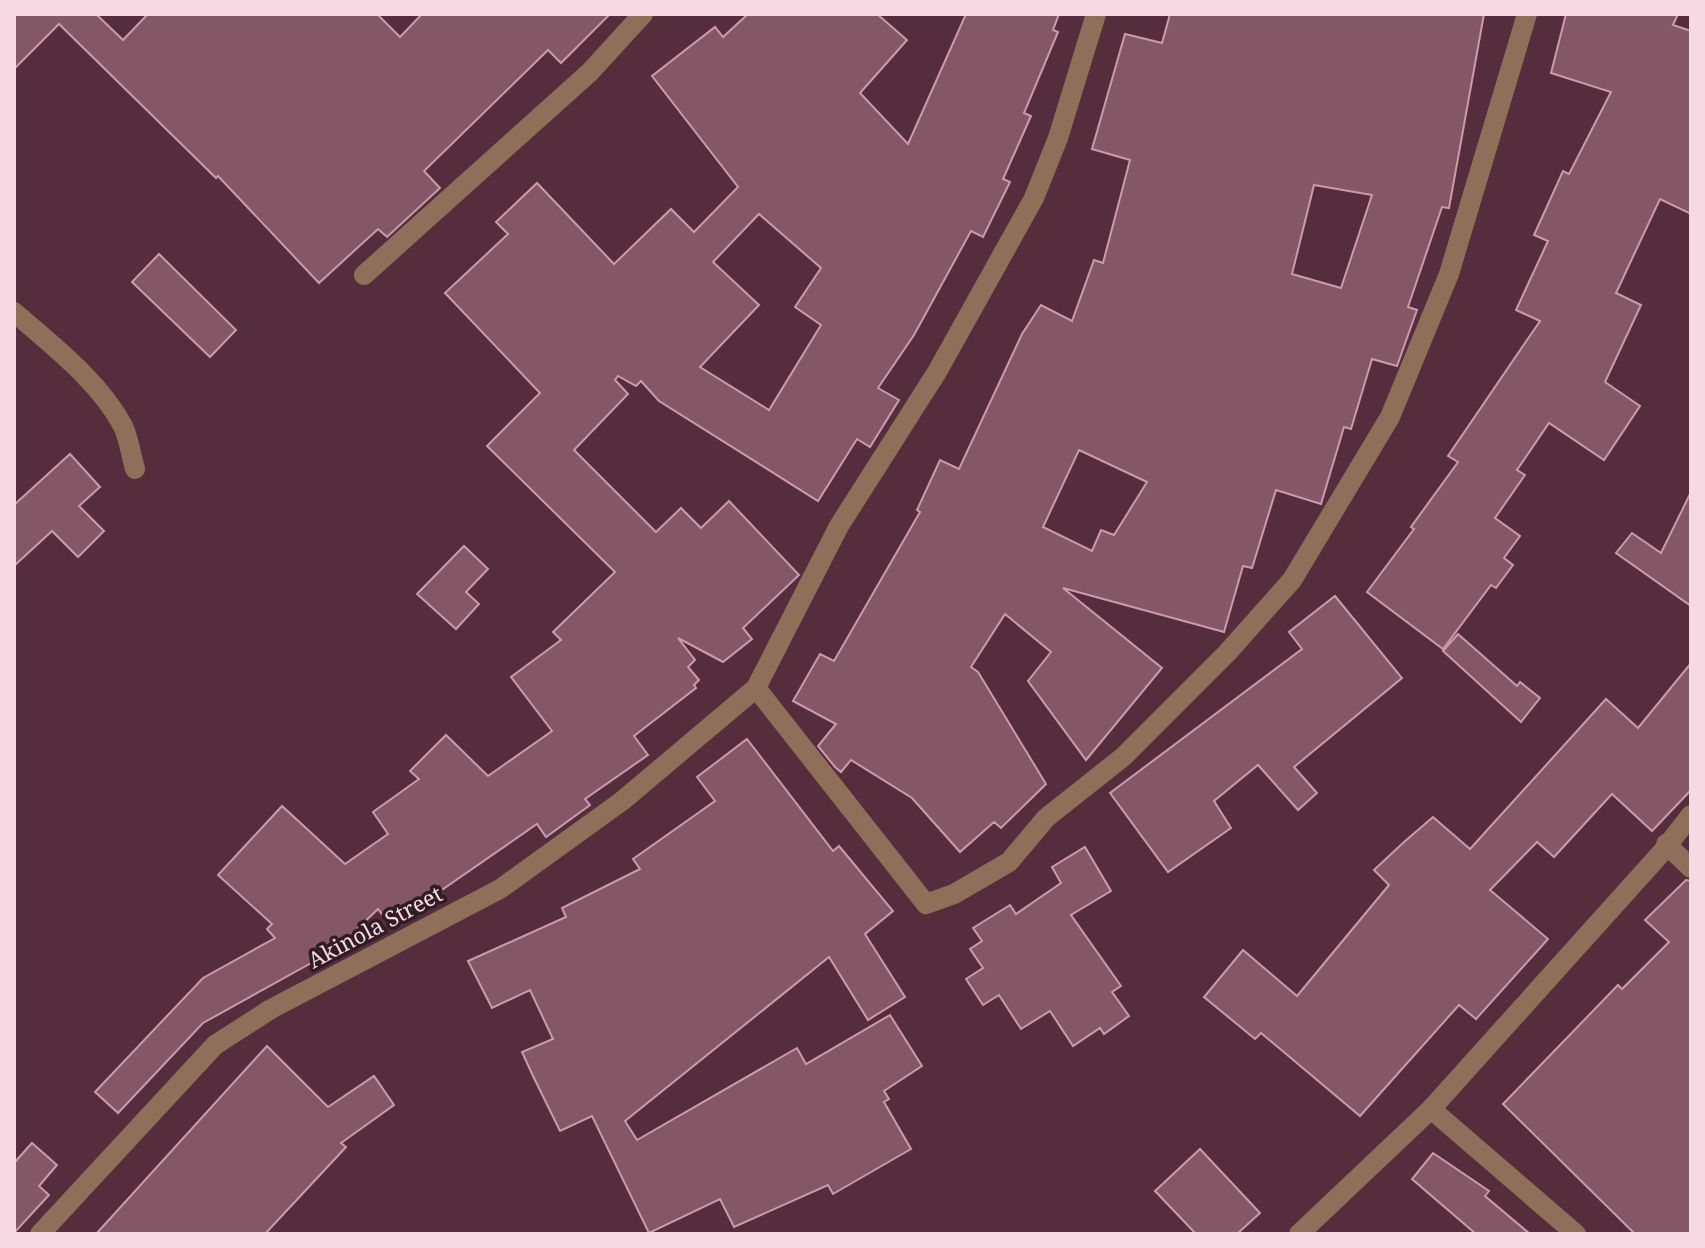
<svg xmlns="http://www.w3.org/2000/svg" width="1705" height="1248" font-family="'Noto Serif',serif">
  <rect width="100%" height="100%" fill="#562d3d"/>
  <g fill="#845767" stroke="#cd9aac" stroke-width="2" fill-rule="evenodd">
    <path d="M14 14H96L123 40 148 14H377L400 37 422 14H610L561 63 548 50 424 171 440 188 387 237 378 229 319 283 218 176 216 178 59 24 14 69Z"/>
    <path d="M748 14H877L907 40 860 93 908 144 966 14H1059L1053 30 1058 32 1024 113 1031 116 1003 179 1010 182 983 237 971 231 914 335 878 388 899 400 870 447 857 439 818 501 659 401 641 381 636 386 618 376 615 380 628 394 574 450 656 532 681 508 701 528 729 501 799 575 743 628 752 639 723 662 678 638 695 660 688 667 699 680 694 685 696 688 634 736 648 755 585 799 590 805 546 837 537 824 397 921 394 917 387 921 378 909 334 951 329 947 313 962 203 1023 118 1113 95 1092 203 978 275 938 267 929 272 924 218 875 282 806 345 864 388 834 373 812 419 779 410 771 446 735 488 776 552 731 511 677 561 640 553 632 615 572 487 446 540 393 445 293 508 234 496 222 537 183 614 264 671 209 694 232 738 187 652 76 715 27 723 37ZM759 214 821 268 795 307 821 325 769 410 700 367 759 305 713 262Z"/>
    <path d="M1170 14H1484L1449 208 1442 207 1408 307 1417 310 1397 366 1372 359 1351 429 1344 427 1321 504 1276 490 1252 568 1243 566 1224 632 1063 588 1162 668 1086 760 1028 681 1051 652 1005 614 971 667 978 672 1046 784 1001 828 994 822 960 852 912 798 851 760 841 772 835 767 818 746 836 724 793 701 820 654 834 661 920 512 917 510 940 460 959 469 1022 334 1041 305 1072 321 1094 260 1103 263 1130 160 1092 149 1125 34 1162 43ZM1314 185 1372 195 1341 288 1292 274ZM1079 450 1147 482 1114 535 1101 530 1092 551 1043 527Z"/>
    <path d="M1566 14H1678L1673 25 1691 31V214L1660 199 1616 293 1641 305 1605 382 1640 406 1604 460 1549 423 1517 470 1525 475 1495 518 1520 536 1504 558 1513 565 1496 588 1491 585 1443 649 1367 592 1414 529 1411 527 1458 462 1448 456 1540 321 1516 310 1548 241 1534 235 1563 171 1569 174 1611 92 1551 73Z"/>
    <path d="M159 254 236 330 210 357 132 282Z"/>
    <path d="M70 454 100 487 79 506 104 531 78 557 52 531 14 566V505Z"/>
    <path d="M1691 492V606L1616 553 1632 533 1661 553Z"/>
    <path d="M464 546 488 569 466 592 479 604 456 629 417 594Z"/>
    <path d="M1335 596 1402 678 1294 767 1317 793 1298 810 1258 765 1214 801 1231 828 1168 872 1110 793 1302 649 1289 632Z"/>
    <path d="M1458 634 1517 686 1520 682 1540 698 1521 722 1443 651Z"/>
    <path d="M1691 663V790L1652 831 1612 794 1554 857 1537 842 1490 890 1548 939 1476 1019 1459 1005 1360 1116 1261 1033 1255 1039 1204 997 1243 950 1297 996 1389 885 1374 870 1404 842 1433 817 1470 849 1606 699 1638 728Z"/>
    <path d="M747 739 833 851 839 846 893 911 865 934 905 997 868 1020 829 957 625 1121 637 1140 797 1048 806 1064 890 1015 922 1066 884 1091 889 1099 884 1102 911 1149 833 1194 828 1185 734 1227 720 1199 649 1233 592 1116 560 1131 533 1076 522 1052 553 1039 530 990 492 1008 468 961 566 917 562 908 640 869 633 859 715 801 697 777Z"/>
    <path d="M1085 847 1111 891 1071 915 1121 986 1112 992 1129 1016 1104 1034 1100 1028 1073 1046 1050 1011 1021 1029 999 995 983 1005 966 979 983 968 970 949 982 941 973 928 1010 905 1016 914 1061 883 1052 867Z"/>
    <path d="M1686 880 1691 881V1234H1635L1503 1104 1618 985 1622 989 1669 942 1645 920Z"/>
    <path d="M267 1046 328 1107 374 1076 394 1105 341 1143 346 1147 265 1234H96Z"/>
    <path d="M32 1143 57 1165 39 1186 49 1195 14 1233V1163Z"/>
    <path d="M1200 1149 1260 1213 1237 1234H1196L1155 1191Z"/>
    <path d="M1433 1153 1489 1191 1485 1196 1530 1234H1476L1412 1179Z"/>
  </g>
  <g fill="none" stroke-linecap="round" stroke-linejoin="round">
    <g stroke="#8f6f59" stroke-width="20">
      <path d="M364 275 590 72 643 14"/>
      <path d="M14 312C52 345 99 381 123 426 129 439 131 455 135 469"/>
      <path d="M756 688 926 904 954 894 1009 862 1046 818 1123 757 1227 653 1292 580 1390 417 1449 274 1527 14"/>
      <path d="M1666 844 1691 868"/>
      <path d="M1431 1109 1576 1234"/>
      <path d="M40 1234 215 1045 271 1009 500 889 622 801 756 688 839 526 937 372 1034 198 1058 138 1096 14"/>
      <path d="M1299 1234 1431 1109 1663 851 1691 815"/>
    </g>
  </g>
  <g text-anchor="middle" stroke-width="7" stroke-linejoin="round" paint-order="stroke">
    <g font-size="22" fill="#f6dae3" stroke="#301c23">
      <text transform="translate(375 927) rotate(-28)" y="8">Akinola Street</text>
    </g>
  </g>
  <rect width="1705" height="1248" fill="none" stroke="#f6dae3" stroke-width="32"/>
</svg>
